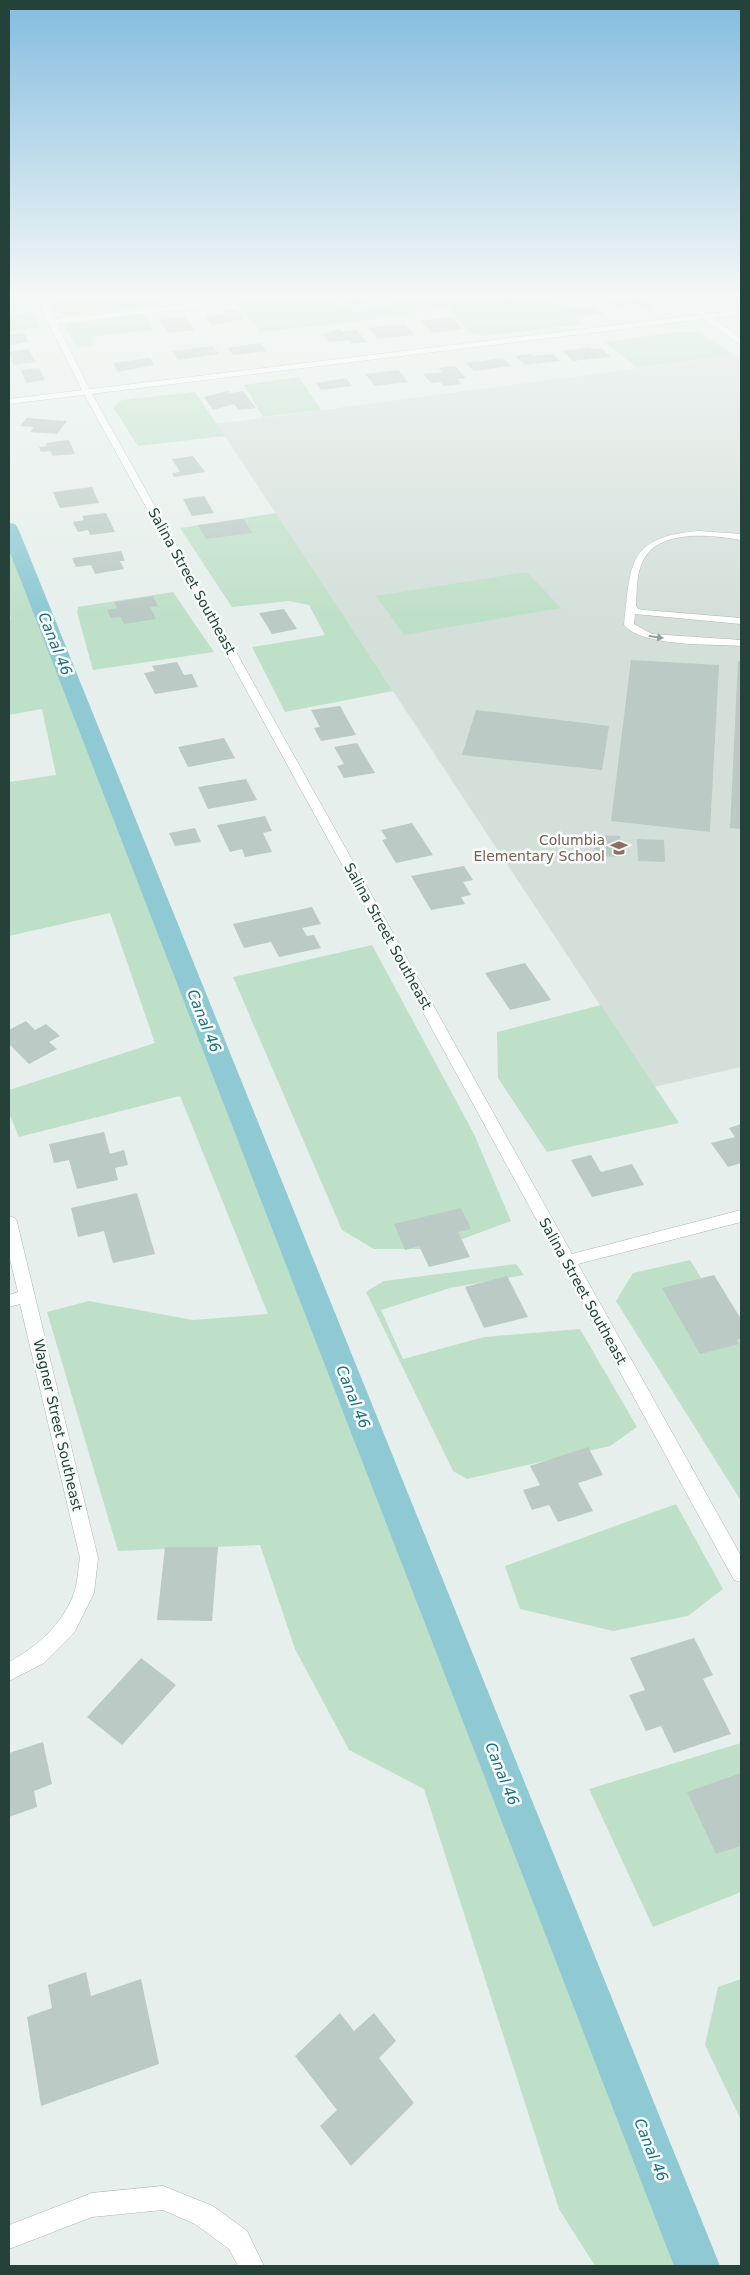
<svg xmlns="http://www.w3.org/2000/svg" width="750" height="2275" font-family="'DejaVu Sans',sans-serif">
  <rect width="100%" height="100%" fill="#e6efeb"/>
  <path fill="#d4dfda" d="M738 355 741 358V1067L654 1087 217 424Z"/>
  <g fill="#bfe0c8">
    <path d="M48 296H224L67 315 53 309Z"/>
    <path d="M297 296H322L355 313 393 304 388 296H547L583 324 482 336 470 333 448 307 345 323 260 332 237 304Z"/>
    <path d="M35 312 40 327 9 331V315Z"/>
    <path d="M144 312 153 330 91 337 94 345 77 348 65 325Z"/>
    <path d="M678 332H699L734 355 637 368 605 342Z"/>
    <path d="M299 377 321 410 263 417 244 385Z"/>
    <path d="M195 392 225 436 138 446 113 407 122 400Z"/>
    <path d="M276 513 393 691 285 712 252 647 325 635 309 605 289 601 232 607 180 528Z"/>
    <path d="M9 541 681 2266H595L559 2209 424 1789 349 1750 295 1649 260 1545 118 1551 47 1312 89 1301 193 1320 268 1314 180 1096 19 1137 9 1113V1090L155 1043 110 913 9 936V782L56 775 42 709 9 715V620L11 619 9 610Z"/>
    <path d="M527 572 561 608 404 635 376 596Z"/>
    <path d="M173 592 214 652 93 670 77 612 78 607Z"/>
    <path d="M372 945 474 1134 511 1221 436 1249H374L342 1230 233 977Z"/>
    <path d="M601 1005 679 1123 547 1152 498 1078 497 1032Z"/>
    <path d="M690 1260 741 1343V1501L616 1301 633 1273Z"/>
    <path d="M516 1264 524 1275 450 1288 381 1310 403 1359 484 1337 580 1329 637 1427 610 1446 467 1479 453 1471 366 1292 384 1281Z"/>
    <path d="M676 1504 723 1589 688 1616 613 1631 520 1609 505 1566Z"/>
    <path d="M741 1743V1892L653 1927 589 1789Z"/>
    <path d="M741 1979V2120L705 2045 718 1987Z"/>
  </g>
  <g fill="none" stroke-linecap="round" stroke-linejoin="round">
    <path fill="#8ec9d4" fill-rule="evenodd" d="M9 523 15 524 18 528 720 2266H674L9 550Z"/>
  </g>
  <g fill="#bbcac4">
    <path d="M360 296H373L379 301 355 306 352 304 347 305 340 298Z"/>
    <path d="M628 296H641L655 307 641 309 637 305 617 307 609 300 630 298Z"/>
    <path d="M595 306 605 314 574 317 566 309Z"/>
    <path d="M236 309 244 319 212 325 205 316 225 314 223 311Z"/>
    <path d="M185 316 195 330 168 333 160 320Z"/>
    <path d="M451 317 463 329 432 333 420 321Z"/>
    <path d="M405 324 415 335 378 339 368 328Z"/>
    <path d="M340 329 342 332 357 330 367 342 352 344 349 340 329 342 322 334Z"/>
    <path d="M24 333 29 342 9 345V335Z"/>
    <path d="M260 343 267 351 233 355 227 348Z"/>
    <path d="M213 346 219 354 178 360 172 351Z"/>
    <path d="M590 347 592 349 601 348 611 357 573 361 562 351Z"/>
    <path d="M28 349 36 362 14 365 9 352Z"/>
    <path d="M531 354 534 356 553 354 560 361 525 365 515 356Z"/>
    <path d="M150 358 154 365 118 372 113 363Z"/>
    <path d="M503 358 512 366 474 371 466 363Z"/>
    <path d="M455 366 466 378 457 379 462 384 444 386 440 382 431 383 423 374 442 372 439 368Z"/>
    <path d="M39 368 45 380 26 383 21 370Z"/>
    <path d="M398 370 408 382 375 386 365 374Z"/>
    <path d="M346 378 352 386 321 390 316 383Z"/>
    <path d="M228 391 230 393 243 391 256 408 239 410 234 404 213 410 204 397Z"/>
    <path d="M27 418 67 421 57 434 30 432 34 427 20 426Z"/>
    <path d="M69 440 75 454 53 456 50 451 41 452 39 447 47 446 46 443Z"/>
    <path d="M193 456 205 472 174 477 172 473 180 472 172 459Z"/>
    <path d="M92 487 99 503 60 508 53 492Z"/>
    <path d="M204 496 214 513 192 516 183 499Z"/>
    <path d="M106 513 115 532 90 535 88 530 78 532 73 522 84 520 82 516Z"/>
    <path d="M244 519 252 533 206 539 198 525Z"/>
    <path d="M121 551 125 561H120L124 569 95 574 91 565 76 567 72 558Z"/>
    <path d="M153 596 158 606 150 607 156 619 124 624 121 617 111 618 107 610 117 608 114 602Z"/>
    <path d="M284 609 297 629 272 634 259 613Z"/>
    <path d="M631 660 719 665 710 832 611 821Z"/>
    <path d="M738 661H741V829L730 828Z"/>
    <path d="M177 662 184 675 192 674 198 687 155 694 144 673 155 671 152 666Z"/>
    <path d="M340 706 356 735 321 741 314 728 320 727 311 710Z"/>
    <path d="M476 710 609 726 602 770 462 755Z"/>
    <path d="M224 738 235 758 188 767 178 747Z"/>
    <path d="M357 743 375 773 344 778 337 766 344 764 334 747Z"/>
    <path d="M246 779 257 800 208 809 198 787Z"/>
    <path d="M265 816 272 831 263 833 272 852 245 857 242 849 230 852 217 825Z"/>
    <path d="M412 823 433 855 396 863 382 840 387 839 381 830Z"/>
    <path d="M195 828 201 842 175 846 169 833Z"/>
    <path d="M593 835 620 836 622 857 595 856Z"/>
    <path d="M637 839 664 840 665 862 638 861Z"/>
    <path d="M464 866 473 880 463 882 471 895 461 897 465 904 431 910 411 876Z"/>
    <path d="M312 907 321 924 302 928 307 936 314 935 321 948 279 957 271 942 244 948 233 924Z"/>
    <path d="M525 963 551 1000 510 1010 485 973Z"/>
    <path d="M26 1021 35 1030 46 1024 60 1036 49 1042 57 1049 29 1064 9 1044V1030Z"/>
    <path d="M741 1124V1163L728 1167 711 1143 735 1137 729 1128Z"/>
    <path d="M104 1132 110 1154 124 1150 128 1165 115 1168 118 1180 77 1189 69 1160 54 1163 49 1144Z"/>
    <path d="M591 1155 601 1172 632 1164 644 1185 592 1197 571 1160Z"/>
    <path d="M137 1193 155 1254 113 1263 104 1231 78 1237 71 1208Z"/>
    <path d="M461 1208 471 1229 458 1232 470 1257 429 1267 419 1246 405 1250 394 1224Z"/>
    <path d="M714 1275 741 1319V1339L737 1340 739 1344 700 1354 662 1288Z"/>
    <path d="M507 1276 528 1317 484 1328 465 1287Z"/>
    <path d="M588 1447 603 1475 578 1483 593 1511 558 1522 549 1505 532 1510 523 1490 540 1485 530 1466Z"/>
    <path d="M165 1547H218L212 1621 157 1620Z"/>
    <path d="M694 1638 713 1675 703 1679 731 1734 674 1753 661 1726 646 1731 629 1695 645 1690 630 1658Z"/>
    <path d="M141 1658 176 1685 122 1745 87 1717Z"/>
    <path d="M43 1742 52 1784 34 1791 37 1807 9 1817V1753Z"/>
    <path d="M741 1773V1846L716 1854 687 1792Z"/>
    <path d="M86 1972 91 1996 141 1979 159 2064 41 2106 27 2017 52 2008 48 1985Z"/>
    <path d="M340 2013 354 2031 374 2013 396 2041 379 2058 414 2103 351 2166 320 2126 337 2110 295 2056Z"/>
  </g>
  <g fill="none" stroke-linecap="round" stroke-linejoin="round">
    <g stroke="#a8b8b2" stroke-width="1">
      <path id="service" d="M699 531 741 534V540C711 535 657 528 642 563 636 576 637 592 636 606L638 609 645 610 741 618V624L635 614 634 624 652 634 741 640V646C712 644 643 647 624 625 631 563 627 537 699 531Z"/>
    </g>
    <g stroke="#a8b8b2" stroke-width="1">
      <g id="minor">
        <path d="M35 296H43L55 319 261 296H282L278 298 57 324 91 392 572 1254 741 1210V1222L578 1264 741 1556V1582L734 1580 83 392Z"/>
        <path d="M9 1216 15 1218 17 1222 98 1558 94 1593 74 1633 44 1663 9 1681V1662C37 1647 63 1624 74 1593 78 1582 78 1569 80 1558L20 1304 9 1307V1295L18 1292 9 1255Z"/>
        <path d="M163 2186 213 2206 247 2231 264 2266H238L229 2249 195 2224 163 2210 92 2217 9 2249V2225L92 2193Z"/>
      </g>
    </g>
    <g stroke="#a8b8b2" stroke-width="1">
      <path id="tertiary" d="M675 296H683L707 314 741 310V314L713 318 741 339V345L704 319 9 404V399L699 315Z"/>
    </g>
    <use href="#service" fill="#fff" fill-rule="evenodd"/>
    <use href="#minor" fill="#fff" fill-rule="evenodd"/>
    <use href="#tertiary" fill="#fff" fill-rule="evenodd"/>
  </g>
  <defs><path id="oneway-solid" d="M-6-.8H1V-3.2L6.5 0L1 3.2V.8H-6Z" transform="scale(1.25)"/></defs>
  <use fill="#92a09c" href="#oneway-solid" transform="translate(656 637) rotate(8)"/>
  <linearGradient id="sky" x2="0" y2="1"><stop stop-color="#84bce0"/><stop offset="0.48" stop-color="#f4f8f6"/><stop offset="1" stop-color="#f4f8f6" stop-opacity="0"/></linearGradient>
  <rect width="750" height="614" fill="url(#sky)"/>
  <defs>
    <g id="school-bare" transform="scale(1.35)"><path d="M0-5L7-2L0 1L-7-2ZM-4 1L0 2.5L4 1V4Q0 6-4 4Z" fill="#8d6e63" stroke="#f7fbf9" stroke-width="2.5" paint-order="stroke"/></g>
  </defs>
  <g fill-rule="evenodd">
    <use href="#school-bare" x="619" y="848"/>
  </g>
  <g text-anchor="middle" stroke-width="5" stroke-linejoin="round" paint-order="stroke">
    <g font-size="14" fill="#24423a" stroke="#f7fbf9">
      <text transform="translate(192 581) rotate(61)" y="5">Salina Street Southeast</text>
      <text transform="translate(388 936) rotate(61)" y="5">Salina Street Southeast</text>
      <text transform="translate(583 1291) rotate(61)" y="5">Salina Street Southeast</text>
      <text transform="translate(58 1425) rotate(77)" y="5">Wagner Street Southeast</text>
    </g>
    <g font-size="14" fill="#785e54" stroke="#f7fbf9" text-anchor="end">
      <text x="605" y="845">Columbia<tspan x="605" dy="16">Elementary School</tspan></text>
    </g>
    <g font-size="15" font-style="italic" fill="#1c6f80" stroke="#f7fbf9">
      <text transform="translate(55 644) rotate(68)" y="5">Canal 46</text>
      <text transform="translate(204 1021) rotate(68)" y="5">Canal 46</text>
      <text transform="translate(353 1397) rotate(68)" y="5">Canal 46</text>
      <text transform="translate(502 1774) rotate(68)" y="5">Canal 46</text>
      <text transform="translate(651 2150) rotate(68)" y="5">Canal 46</text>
    </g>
  </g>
  <rect width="750" height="2275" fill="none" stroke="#24423a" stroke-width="20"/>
</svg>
